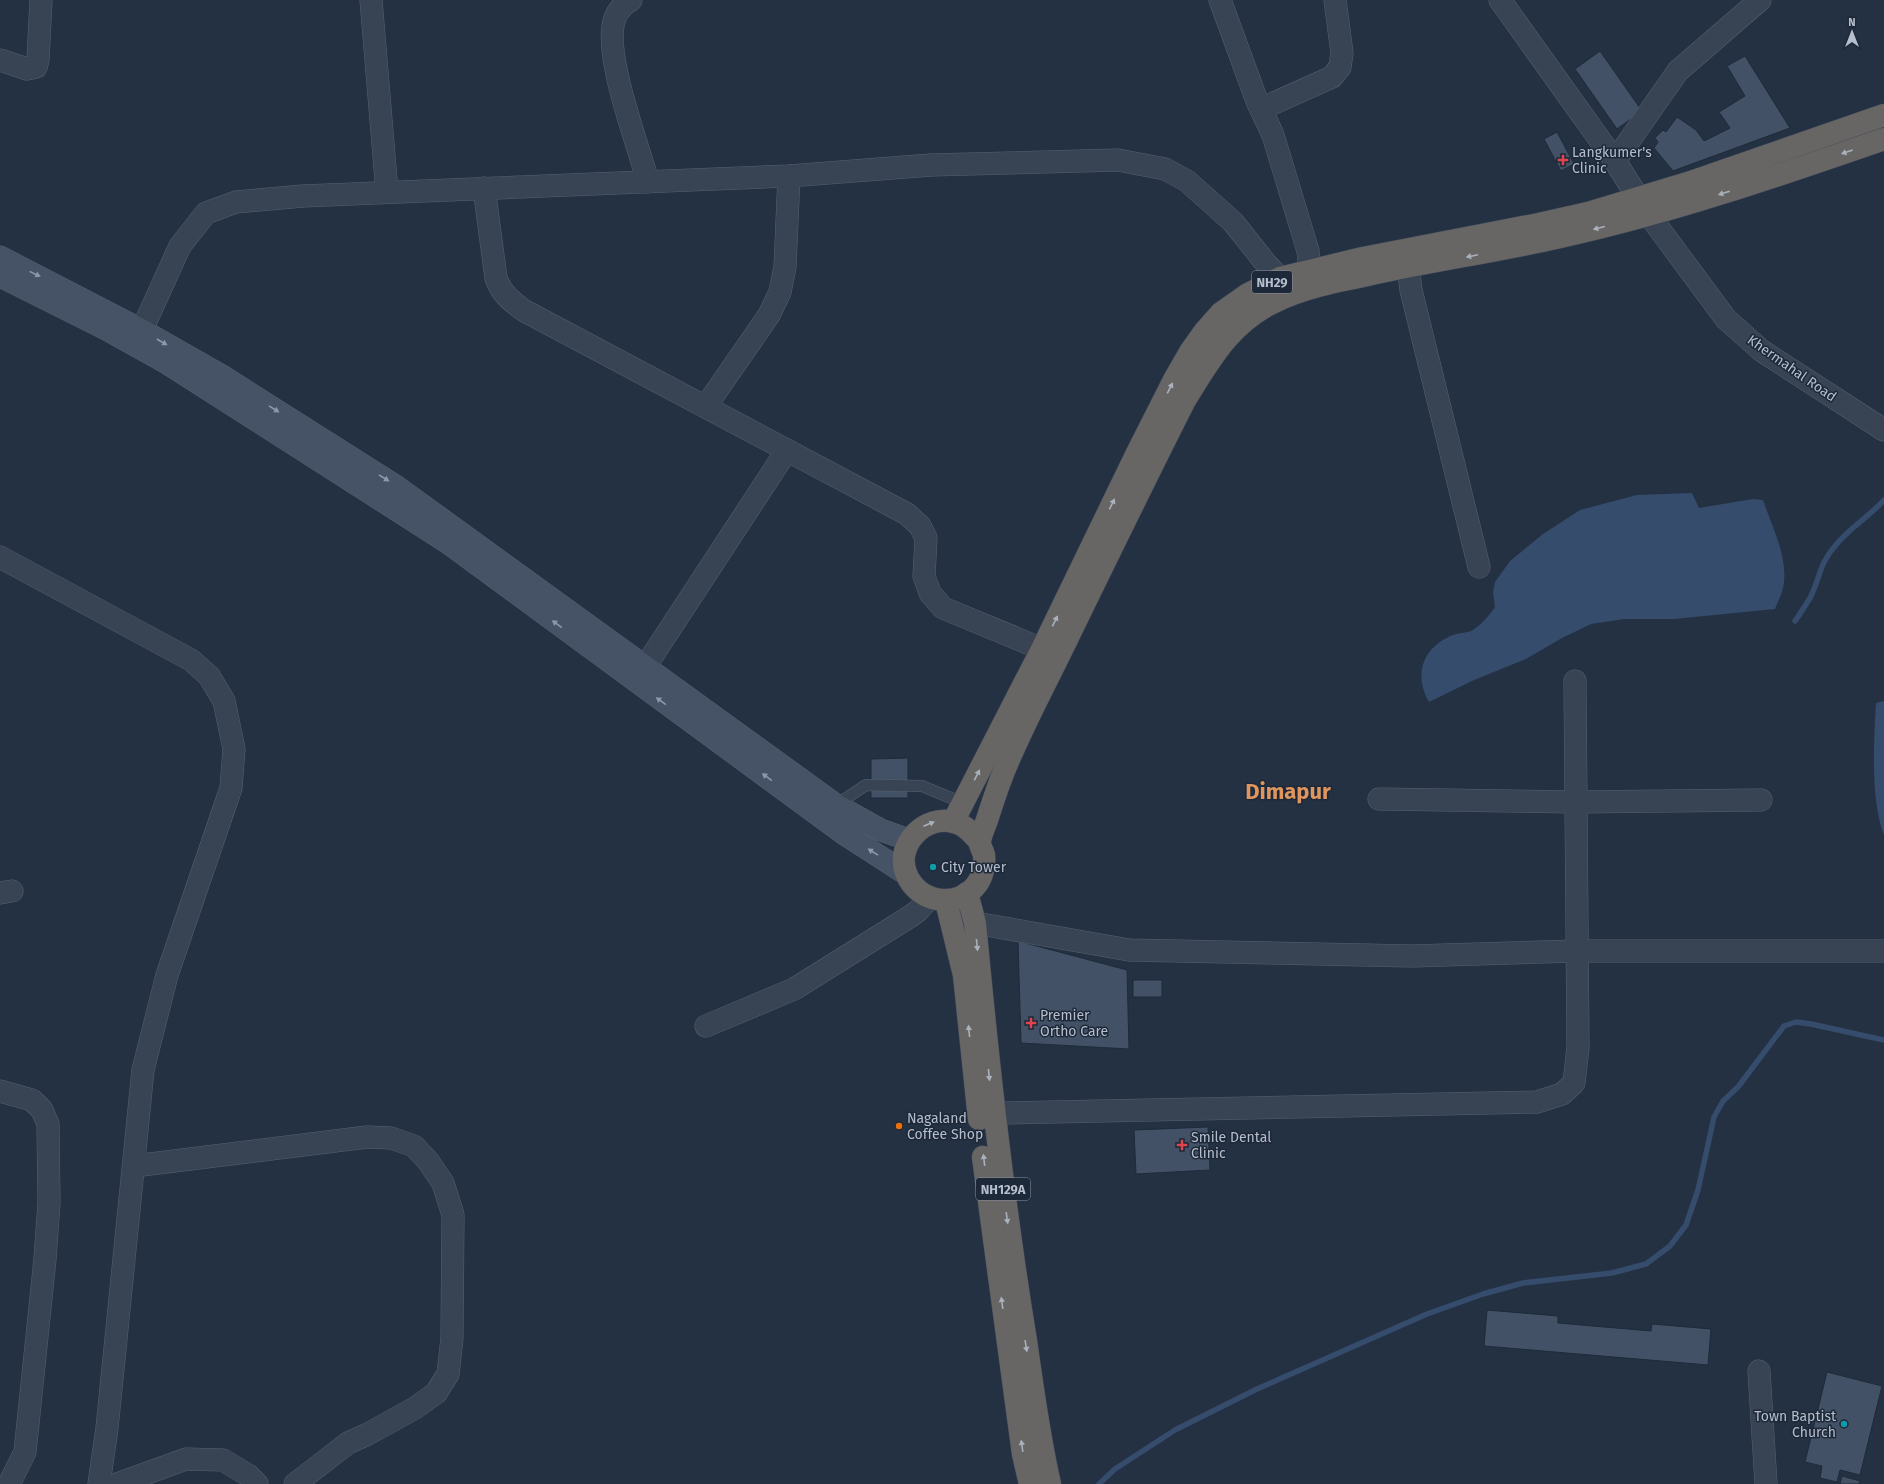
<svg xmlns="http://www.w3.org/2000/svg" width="1884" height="1484" font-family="'Fira Sans',sans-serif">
  <rect width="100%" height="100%" fill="#243143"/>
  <g fill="#364c6c">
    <path d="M1692 493 1699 508 1753 499 1763 500C1772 527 1791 562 1782 592 1780 598 1777 603 1775 609L1674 619H1624L1591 624 1562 638 1526 659 1474 680 1429 702C1413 674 1423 647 1453 635 1459 633 1465 633 1471 631 1481 625 1488 617 1495 607L1493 592 1495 582 1510 561 1543 534 1580 510 1637 495Z"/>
    <path d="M1884 701V835C1870 799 1874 741 1876 703Z"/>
  </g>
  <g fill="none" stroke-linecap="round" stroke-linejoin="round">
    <g stroke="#364c6c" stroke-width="5.5">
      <path d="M1795 621C1800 614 1805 606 1810 598 1820 579 1819 564 1835 546 1849 528 1869 517 1884 500"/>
      <path d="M1099 1484 1115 1469 1175 1430 1257 1389 1427 1314 1483 1294 1523 1283 1612 1273 1646 1264 1670 1246 1686 1225 1698 1190 1714 1117 1723 1101 1738 1087 1784 1026 1796 1022 1811 1024 1884 1040"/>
    </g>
  </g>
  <g fill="#425166" stroke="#1f2a3a">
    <path d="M1600 51 1642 111 1617 129 1575 69Z"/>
    <path d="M1745 56 1790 128 1673 171 1654 148 1658 142 1655 138 1663 130 1666 132 1677 117 1696 130 1704 141 1730 128 1719 112 1745 96 1727 66Z"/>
    <path d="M1557 132 1574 164 1561 171 1544 139Z"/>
    <path d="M908 758V798H871V759Z"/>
    <path d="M1018 941 1127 970 1129 1049 1021 1043Z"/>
    <rect x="1133" y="980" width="29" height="17"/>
    <path d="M1208 1127 1210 1170 1136 1174 1134 1130Z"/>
    <path d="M1487 1310 1558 1316V1323L1651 1331 1652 1324 1711 1329 1708 1365 1484 1346Z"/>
    <path d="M1827 1372 1882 1386 1860 1475 1840 1470 1837 1482 1820 1478 1822 1466 1805 1462Z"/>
    <path d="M1842 1476 1860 1481 1859 1484H1840Z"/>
  </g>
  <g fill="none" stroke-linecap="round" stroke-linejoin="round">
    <g stroke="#566170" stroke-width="12">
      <path id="service" d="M836 805 866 785 922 786 963 803"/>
    </g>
    <g stroke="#566170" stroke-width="23">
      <g id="minor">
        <path d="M371 0 387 192"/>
        <path d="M631 0C624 4 618 10 615 18 602 52 638 144 648 182"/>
        <path d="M1220 0 1257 101 1273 135 1308 251 1310 270"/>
        <path d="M0 60 27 69 36 67 38 60 41 0"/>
        <path d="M1261 109 1332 77 1340 67 1342 53 1335 0"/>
        <path d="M1615 161 1678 71 1760 0"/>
        <path d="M484 188 496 278C501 293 510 300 523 310L907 514 920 526 926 538 924 576 930 593 943 608 1042 649"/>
        <path d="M1408 266 1411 290 1479 567"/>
        <path d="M143 331 146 321 180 246 206 213 236 202 303 196 789 176 931 165 1118 160 1165 169 1187 181 1233 222 1268 266 1280 278"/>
        <path d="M706 406 769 315 780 292 785 267 789 176"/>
        <path d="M0 557 191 660 209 676 224 701 234 749 231 788 167 975 143 1070 107 1428 99 1484"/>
        <path d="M644 666 649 661 787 450"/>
        <path d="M1379 799 1576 802 1761 800"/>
        <path d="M0 893 12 891"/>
        <path d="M975 923 1129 950 1412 956 1576 951H1884"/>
        <path d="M706 1026 794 989 911 916 919 910 929 898"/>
        <path d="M0 1091 32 1100 42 1110 48 1124 49 1203 45 1259 25 1452 9 1484"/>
        <path d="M993 1115 1007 1113 1537 1102 1562 1094 1574 1083 1578 1047 1575 681"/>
        <path d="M134 1166 367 1137 391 1138 414 1146 428 1161 443 1183 453 1215 452 1338 448 1374 436 1393 415 1408 368 1434 348 1443 295 1484"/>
        <path d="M117 1484 186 1459 223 1460 248 1475 257 1484"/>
      </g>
    </g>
    <g stroke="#566170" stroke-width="23">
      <g id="tertiary">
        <path d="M1500 0 1615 161 1649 215 1726 319 1762 351 1884 430"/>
        <path d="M1759 1371 1766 1484"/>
      </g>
    </g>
    <g stroke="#566170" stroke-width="23">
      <g id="secondary">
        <path d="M0 257 143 331 222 376 397 487 836 805 881 830 909 840"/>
        <path d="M0 276 106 329 167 363 447 542 843 833 905 873"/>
      </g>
    </g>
    <g stroke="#434e5d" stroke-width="23">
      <g id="trunk">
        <path d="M953 822 1042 649 1137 453 1174 380 1190 352 1205 331 1221 313 1248 294 1280 278 1363 258 1539 224 1588 213 1691 182 1884 115"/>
        <path d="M980 842C972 833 965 825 954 822 925 814 895 845 906 873 917 903 958 910 977 884 983 876 985 864 984 855 983 850 979 846 980 841 981 834 985 826 987 820 993 801 999 782 1007 764 1026 719 1049 677 1070 633 1108 555 1146 477 1185 400 1210 360 1230 323 1274 302 1302 288 1333 282 1363 276 1428 261 1494 252 1560 237 1670 213 1777 176 1884 139"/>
        <path d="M967 893 975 923C988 1063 1003 1202 1026 1341 1033 1389 1039 1437 1050 1484"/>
        <path d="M946 901 964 975 979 1119"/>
        <path d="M983 1157 1023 1454 1030 1484"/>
      </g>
    </g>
    <use href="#service" stroke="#384353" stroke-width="11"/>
    <use href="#minor" stroke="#384353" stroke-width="22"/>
    <use href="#tertiary" stroke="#384353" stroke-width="22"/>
    <use href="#secondary" stroke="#465266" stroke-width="22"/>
    <use href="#trunk" stroke="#686664" stroke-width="22"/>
  </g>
  <defs><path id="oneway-solid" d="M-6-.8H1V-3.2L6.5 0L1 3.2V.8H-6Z"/></defs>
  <g fill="#a9b1bd">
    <use href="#oneway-solid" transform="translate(1847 152) rotate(161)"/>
    <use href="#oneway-solid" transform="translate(1724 193) rotate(163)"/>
    <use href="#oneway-solid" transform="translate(1599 228) rotate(166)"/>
    <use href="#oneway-solid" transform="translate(1472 256) rotate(168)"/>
    <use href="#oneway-solid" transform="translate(1170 388) rotate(-63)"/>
    <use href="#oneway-solid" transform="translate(1112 504) rotate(-64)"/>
    <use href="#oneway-solid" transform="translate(1055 621) rotate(-64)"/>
    <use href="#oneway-solid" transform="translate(977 775) rotate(-63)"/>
    <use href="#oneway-solid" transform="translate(929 824) rotate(-23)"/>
    <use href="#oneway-solid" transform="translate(977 945) rotate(84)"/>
    <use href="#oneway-solid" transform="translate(969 1031) rotate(-96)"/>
    <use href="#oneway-solid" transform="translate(989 1075) rotate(84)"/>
    <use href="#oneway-solid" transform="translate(984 1160) rotate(-97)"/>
    <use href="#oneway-solid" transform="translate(1007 1218) rotate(82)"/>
    <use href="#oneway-solid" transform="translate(1002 1303) rotate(-98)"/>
    <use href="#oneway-solid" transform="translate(1026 1346) rotate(81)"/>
    <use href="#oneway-solid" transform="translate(1022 1446) rotate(-98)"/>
  </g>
  <g fill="#8e98a9">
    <use href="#oneway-solid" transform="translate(35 274) rotate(26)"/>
    <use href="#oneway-solid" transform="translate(162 342) rotate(30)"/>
    <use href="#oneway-solid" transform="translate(274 409) rotate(32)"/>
    <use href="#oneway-solid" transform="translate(384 478) rotate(32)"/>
    <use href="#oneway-solid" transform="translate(557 624) rotate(-144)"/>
    <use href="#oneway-solid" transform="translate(661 701) rotate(-144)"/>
    <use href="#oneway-solid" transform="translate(767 777) rotate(-144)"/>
    <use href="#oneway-solid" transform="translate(873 852) rotate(-148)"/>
  </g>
  <g fill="#e0444e" stroke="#1d2838" stroke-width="1.5">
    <path d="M1561 154h4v4h4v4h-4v4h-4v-4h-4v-4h4z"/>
    <path d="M1029 1017h4v4h4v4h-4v4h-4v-4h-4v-4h4z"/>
    <path d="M1180 1139h4v4h4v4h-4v4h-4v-4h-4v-4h4z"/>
  </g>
  <g fill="#0f9aa8" stroke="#1d2838" stroke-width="1.5">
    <circle cx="933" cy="867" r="4"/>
    <circle cx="1844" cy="1424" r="4"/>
  </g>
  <circle fill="#e8710a" stroke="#1d2838" stroke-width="1.5" cx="899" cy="1126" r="4"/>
  <g text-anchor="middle" stroke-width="3" stroke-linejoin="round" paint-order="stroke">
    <g fill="#1d2838" stroke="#8791a0" stroke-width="1">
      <rect x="1252" y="271" width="40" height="22" rx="3"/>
      <rect x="976" y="1178" width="54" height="22" rx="3"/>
    </g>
    <g font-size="13" font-weight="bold" fill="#b5becd">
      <text x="1272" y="287">NH29</text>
      <text x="1003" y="1194">NH129A</text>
    </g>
    <g font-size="14" fill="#b5becd" stroke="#1d2838" text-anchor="start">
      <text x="1572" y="157">Langkumer's<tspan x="1572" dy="16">Clinic</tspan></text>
      <text x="941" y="872">City Tower</text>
      <text x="1040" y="1020">Premier<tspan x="1040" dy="16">Ortho Care</tspan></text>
      <text x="907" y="1123">Nagaland<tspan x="907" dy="16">Coffee Shop</tspan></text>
      <text x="1191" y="1142">Smile Dental<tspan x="1191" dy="16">Clinic</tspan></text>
      <text x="1836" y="1421" text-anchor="end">Town Baptist<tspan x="1836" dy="16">Church</tspan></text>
    </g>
    <g font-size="14" fill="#b5becd" stroke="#1d2838">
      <text transform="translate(1792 368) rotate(35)" y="5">Khermahal Road</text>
    </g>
    <g font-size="22" font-weight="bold" fill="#df965e" stroke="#1d2838">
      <text x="1288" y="799">Dimapur</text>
    </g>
  </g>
  <g transform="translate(1852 32)" stroke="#1d2838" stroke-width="3" paint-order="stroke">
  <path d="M0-3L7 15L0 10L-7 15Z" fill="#b5becd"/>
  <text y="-6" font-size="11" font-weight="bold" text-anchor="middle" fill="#b5becd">N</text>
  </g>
</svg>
